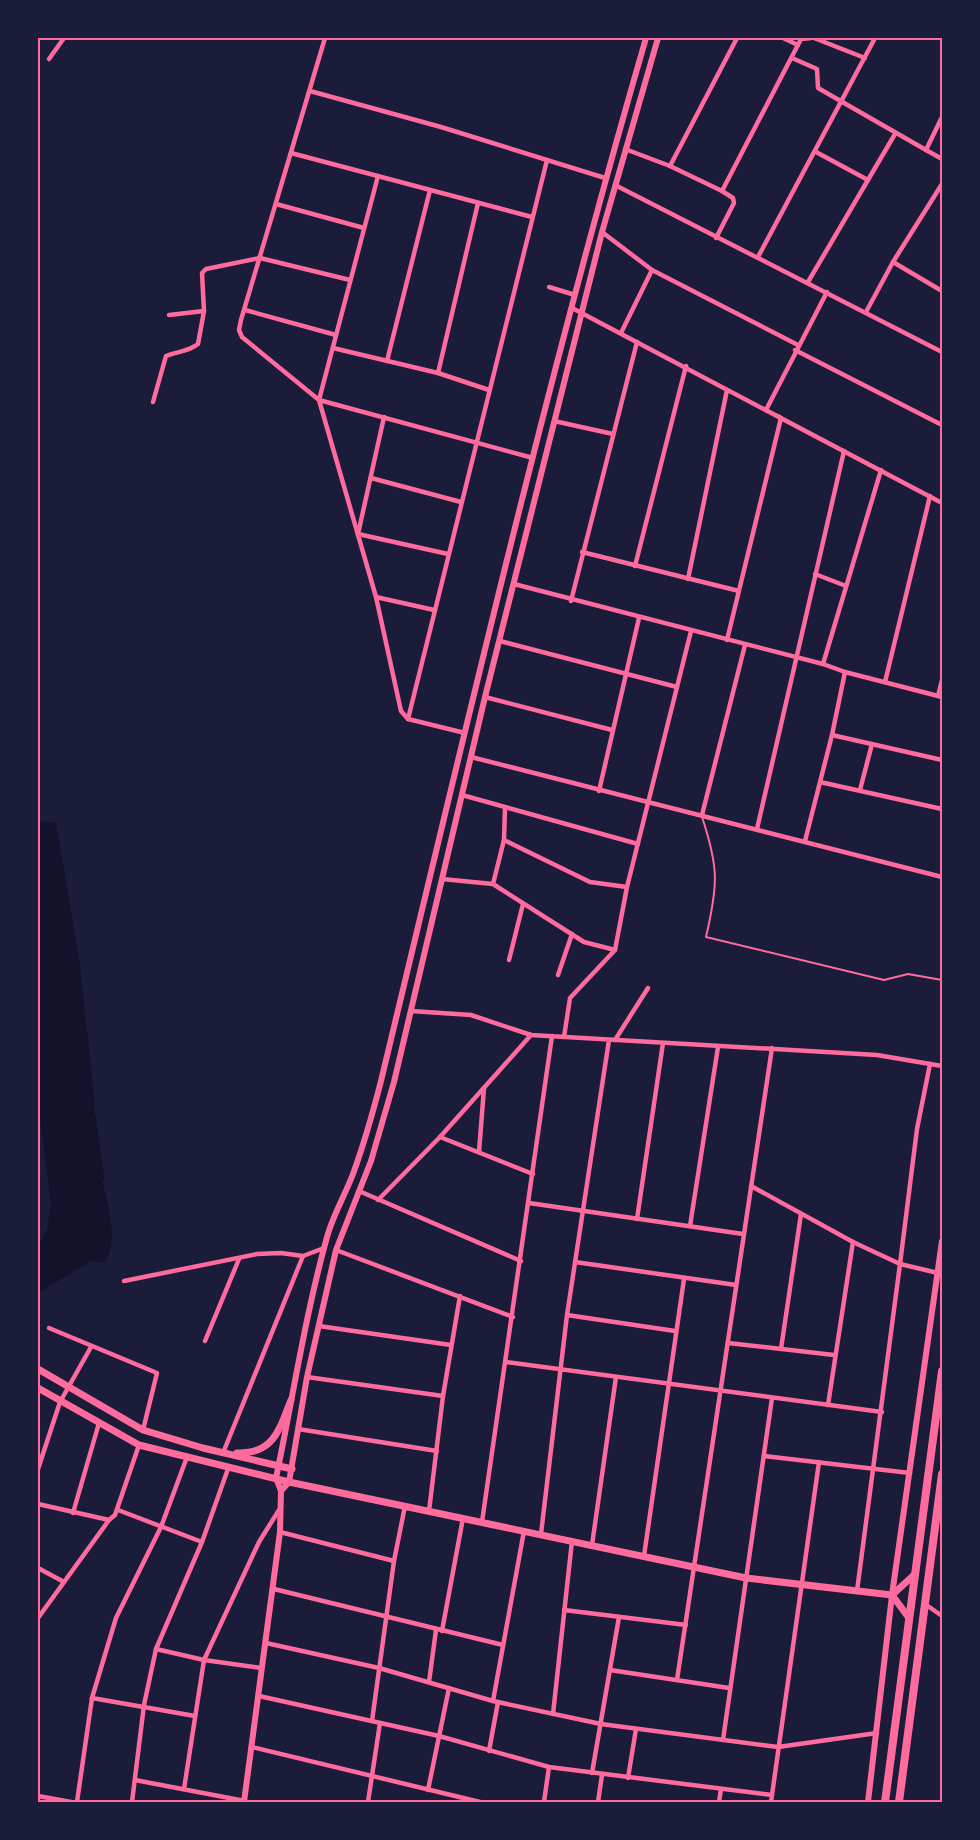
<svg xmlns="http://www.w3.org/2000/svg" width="980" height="1840" font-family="'Nunito Sans',sans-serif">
  <rect width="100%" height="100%" fill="#1b1b3a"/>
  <path fill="#12122b" d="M38 821 56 823 79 958 93 1085 96 1129 89 1142C98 1168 125 1239 104 1262L91 1261 38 1293V1245L47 1230 51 1204 38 1101Z"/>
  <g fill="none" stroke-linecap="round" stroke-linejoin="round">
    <path stroke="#12122b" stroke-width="14" d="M89 1119 97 1177"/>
    <path stroke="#ff6b9d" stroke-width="2" d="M702 817C719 868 718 885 706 937L884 980 908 974 942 980"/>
    <g stroke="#ff6b9d" stroke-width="4.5">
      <path d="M325 38 241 320 239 330 242 337 319 400 533 458"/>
      <path d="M737 38 670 166 722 191 801 39 811 38"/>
      <path d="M783 38 798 45"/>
      <path d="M814 38 865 58"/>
      <path d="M792 58 817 69 818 88 926 150 942 117"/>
      <path d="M49 59 64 38"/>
      <path d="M310 91 441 127 605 178"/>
      <path d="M625 149 670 166"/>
      <path d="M926 150 942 159"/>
      <path d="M816 152 868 180"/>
      <path d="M291 153 532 217"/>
      <path d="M378 176 319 400 376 597 401 711 408 719 465 733"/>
      <path d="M615 185 942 352"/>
      <path d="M276 204 364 228"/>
      <path d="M602 232 652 270 621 333"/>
      <path d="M716 238 734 203 733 198 722 191"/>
      <path d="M758 257 875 38"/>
      <path d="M893 262 942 291"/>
      <path d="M652 270 798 345"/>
      <path d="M808 282 895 134"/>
      <path d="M549 287 575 295"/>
      <path d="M572 308 942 503"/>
      <path d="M245 310 336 335"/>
      <path d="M866 312 893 262 942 184"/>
      <path d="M169 315 204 311"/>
      <path d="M333 348 438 373 489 390"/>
      <path d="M795 350 942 425"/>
      <path d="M387 361 430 190"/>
      <path d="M438 373 478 203"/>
      <path d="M153 402 166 356C178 351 188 352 198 344L204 311 202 273 206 269 260 258 350 280"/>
      <path d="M766 410 827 292"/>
      <path d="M384 417 358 534 448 554"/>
      <path d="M554 421 613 434"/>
      <path d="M371 478 461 502"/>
      <path d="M582 552 739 591"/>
      <path d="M635 566 686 366"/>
      <path d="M815 574 846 586"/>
      <path d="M688 579 727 390"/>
      <path d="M514 584 823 664 845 672 942 697"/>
      <path d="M376 597 434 610"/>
      <path d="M571 601 637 342"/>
      <path d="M727 640 781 418 778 416"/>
      <path d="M500 641 677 687"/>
      <path d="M823 664 881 470"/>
      <path d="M885 682 930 496"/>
      <path d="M938 696 942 680"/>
      <path d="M485 697 612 730"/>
      <path d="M408 719 547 160"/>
      <path d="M832 735 942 760"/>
      <path d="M471 757 942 877"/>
      <path d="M820 782 942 809"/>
      <path d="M860 790 872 744"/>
      <path d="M599 791 639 618"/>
      <path d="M462 795 638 844"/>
      <path d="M702 815 745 645"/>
      <path d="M757 829 844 451"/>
      <path d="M504 840 590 882 627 887"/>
      <path d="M805 841 832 735 845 672"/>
      <path d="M442 879 493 884 584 942 615 950"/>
      <path d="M493 884 504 840 505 808"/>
      <path d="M509 960 523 904"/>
      <path d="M558 975 572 934"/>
      <path d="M411 1011 471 1015 531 1035 877 1055 942 1066"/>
      <path d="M564 1037 570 998 615 950 627 887 691 631"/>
      <path d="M615 1040 648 988"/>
      <path d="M930 1064 917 1129 900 1264 938 1273"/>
      <path d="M440 1137 533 1174"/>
      <path d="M479 1152 484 1088"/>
      <path d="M751 1186 853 1242 900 1264 857 1591"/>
      <path d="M359 1191 521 1261"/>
      <path d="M378 1200 440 1137 531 1035"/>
      <path d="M529 1203 743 1234"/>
      <path d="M637 1219 663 1043"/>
      <path d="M690 1226 718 1047"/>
      <path d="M336 1250 513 1317"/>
      <path d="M575 1262 736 1285"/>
      <path d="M124 1281 257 1254 281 1253 303 1256 324 1248"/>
      <path d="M567 1315 675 1331"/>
      <path d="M319 1326 451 1345"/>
      <path d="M49 1328 157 1373 143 1430"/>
      <path d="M205 1341 239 1259"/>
      <path d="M728 1343 834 1355"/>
      <path d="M781 1349 801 1214"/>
      <path d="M506 1362 882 1412"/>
      <path d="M307 1377 443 1396"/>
      <path d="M828 1405 853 1242"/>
      <path d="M298 1429 437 1451"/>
      <path d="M223 1453 303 1256"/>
      <path d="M764 1456 910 1473"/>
      <path d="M38 1469 60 1402 91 1347"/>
      <path d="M38 1504 109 1520"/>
      <path d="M118 1510 202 1542"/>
      <path d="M429 1511 443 1396 460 1296"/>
      <path d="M73 1513 99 1423"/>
      <path d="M482 1522 552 1036"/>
      <path d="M280 1532 394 1561"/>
      <path d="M541 1534 567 1315 609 1040"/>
      <path d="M592 1545 616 1377"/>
      <path d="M644 1556 684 1279"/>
      <path d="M38 1568 64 1582"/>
      <path d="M274 1589 503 1645"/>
      <path d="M925 1604 942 1616"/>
      <path d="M564 1610 686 1625"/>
      <path d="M38 1618 109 1520 115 1515 139 1445"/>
      <path d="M442 1631 463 1518"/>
      <path d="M266 1643 379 1668 493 1701 601 1724 778 1747 877 1733"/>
      <path d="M156 1649 204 1660 262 1668"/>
      <path d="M610 1670 729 1688"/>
      <path d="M677 1680 772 1048"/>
      <path d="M429 1682 436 1630"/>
      <path d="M259 1696 439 1736 549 1767 772 1795"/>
      <path d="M92 1698 116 1618 161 1527 187 1457"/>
      <path d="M493 1701 524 1531"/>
      <path d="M553 1714 572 1541"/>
      <path d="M372 1721 394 1561 405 1506"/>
      <path d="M723 1740 772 1398"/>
      <path d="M252 1747 480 1802"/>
      <path d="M489 1751 498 1702"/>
      <path d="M592 1773 619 1617"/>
      <path d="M628 1778 636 1729"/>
      <path d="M135 1780 245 1801"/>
      <path d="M184 1789 204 1660 259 1542 279 1510"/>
      <path d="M428 1790 449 1688"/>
      <path d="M38 1796 71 1802"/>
      <path d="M77 1802 92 1698 195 1716"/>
      <path d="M132 1802 144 1705 156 1649 202 1542 229 1466"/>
      <path d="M368 1802 380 1723"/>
      <path d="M544 1802 549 1767"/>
      <path d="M598 1802 602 1775"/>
      <path d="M719 1802 721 1789"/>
      <path d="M771 1802 819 1462"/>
    </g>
    <g stroke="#ff6b9d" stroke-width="6">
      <path d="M281 1491 289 1482 307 1377 336 1250 371 1161 394 1082 485 697 602 232 658 38"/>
      <path d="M244 1802 280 1532 281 1491 276 1478C293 1397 305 1316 327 1237 333 1215 345 1195 353 1174 364 1144 373 1112 381 1081 465 732 546 382 646 38"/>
      <path d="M868 1802 892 1595 942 1241"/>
    </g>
    <g stroke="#ff6b9d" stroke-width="7">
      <path d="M38 1369 143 1430 203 1448 292 1469"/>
      <path d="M38 1388 139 1445 289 1482 746 1578 892 1595"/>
      <path d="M237 1453C274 1454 279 1430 291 1400"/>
      <path d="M892 1595 914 1575"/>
      <path d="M892 1595 909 1618"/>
    </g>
    <g stroke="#ff6b9d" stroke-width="8">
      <path d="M885 1802 942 1371"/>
      <path d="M899 1802 942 1474"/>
    </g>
  </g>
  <rect width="980" height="1840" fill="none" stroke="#1b1b3a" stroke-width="78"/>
  <rect x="39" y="39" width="902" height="1762" fill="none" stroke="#ff6b9d" stroke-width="2"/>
</svg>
